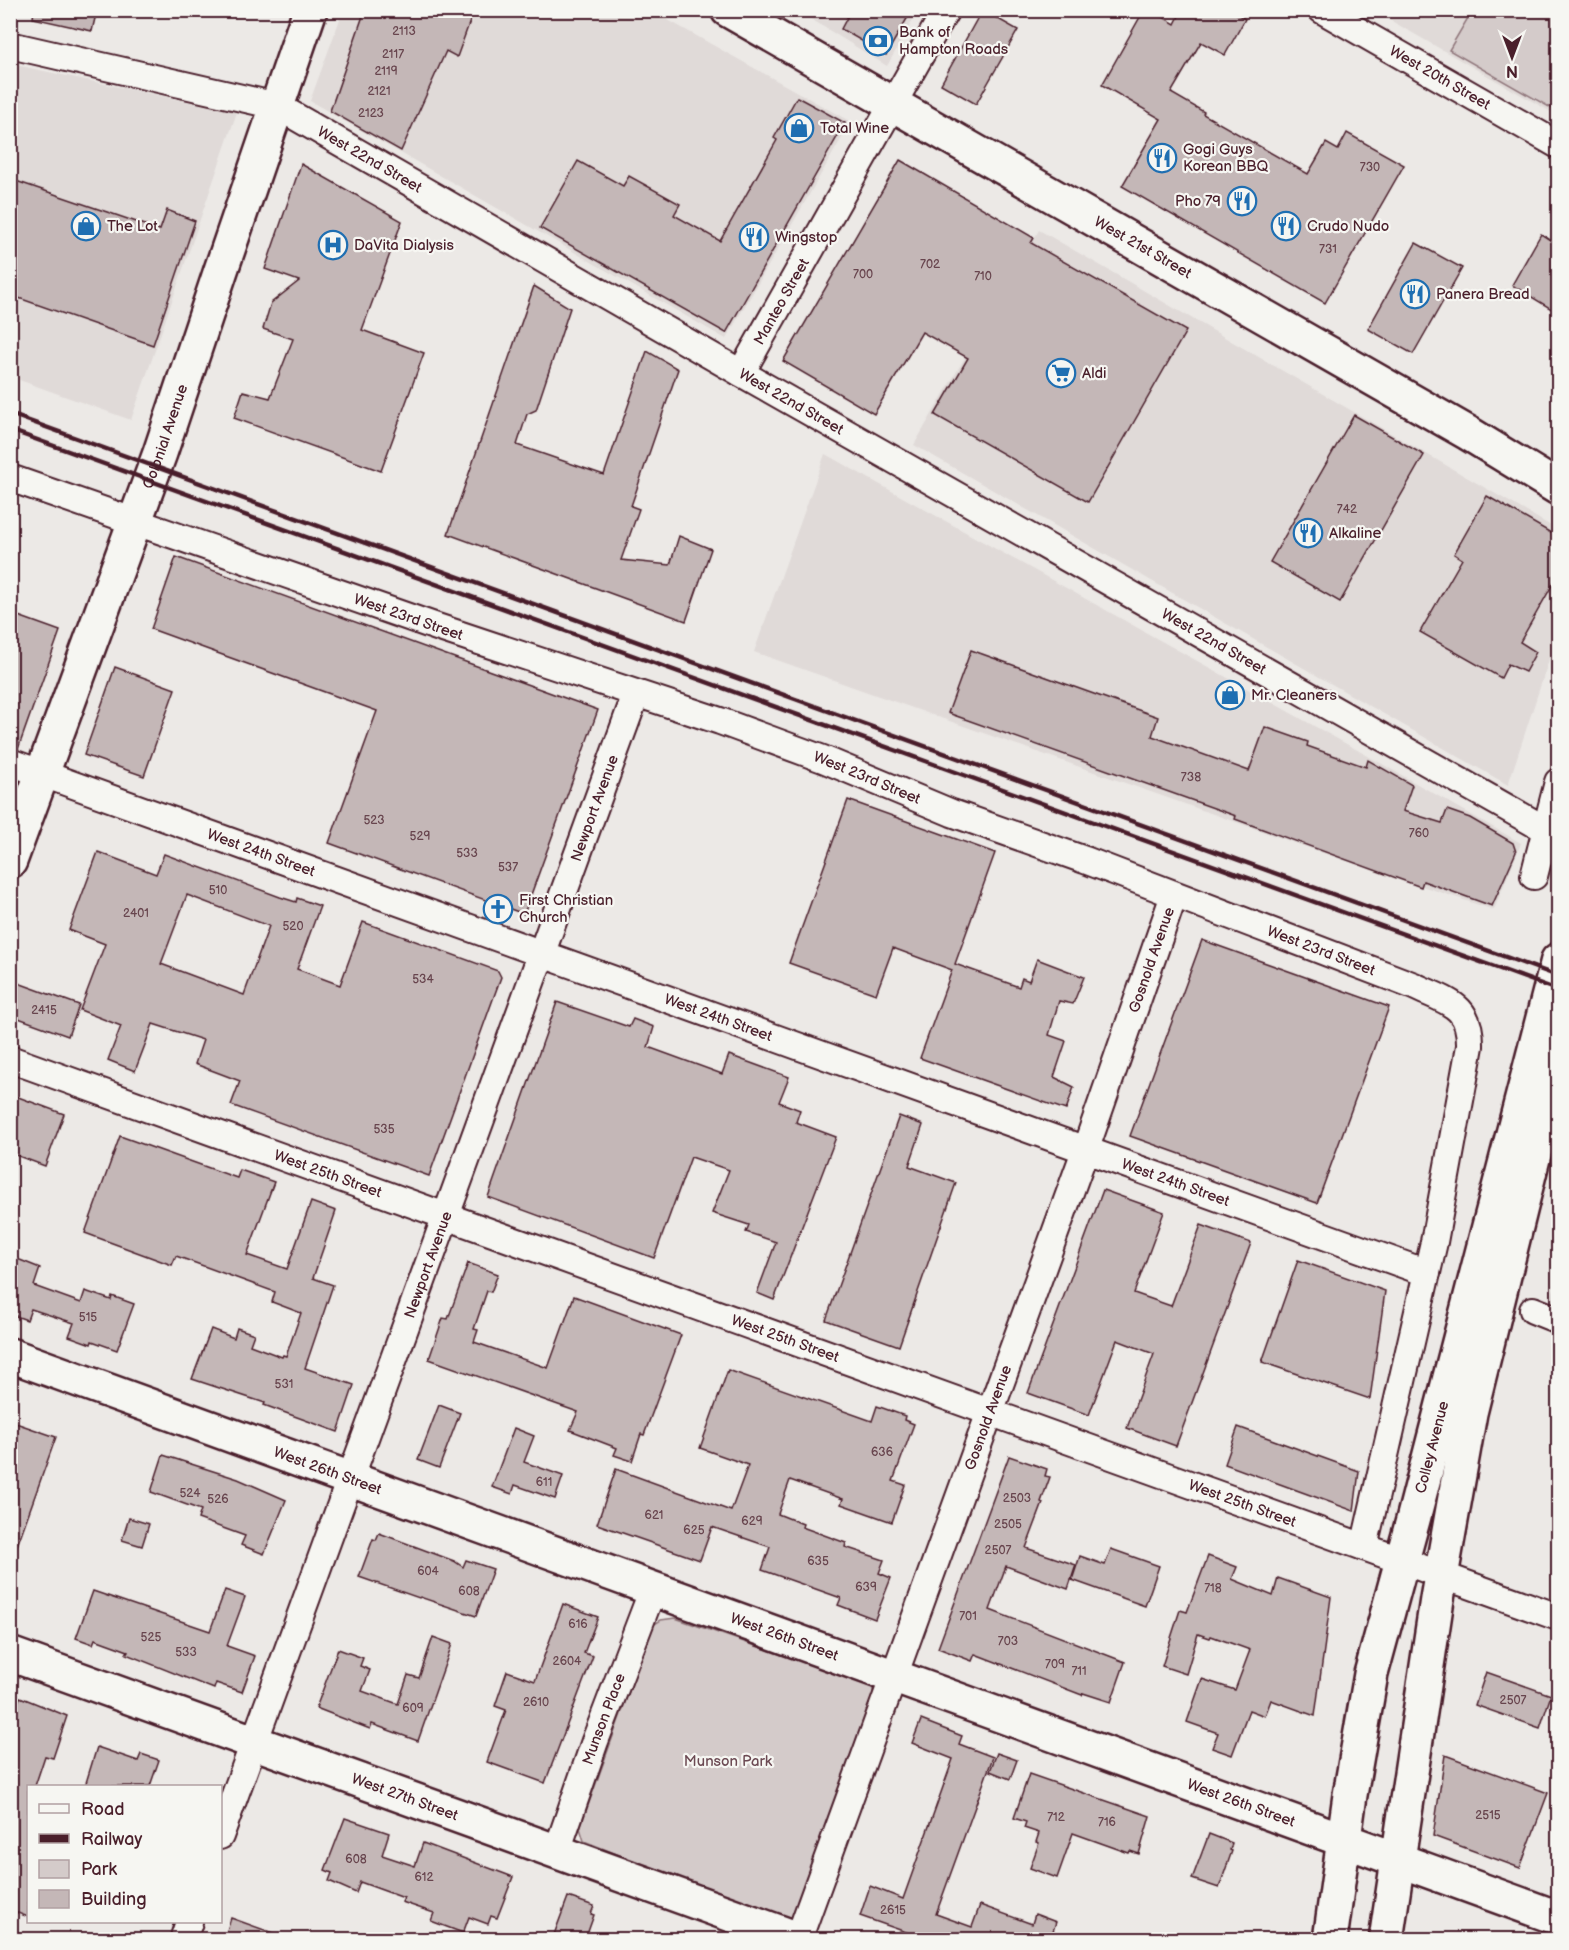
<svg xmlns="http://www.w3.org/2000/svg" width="1569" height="1950" font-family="'Balsamiq Sans',sans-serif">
  <rect width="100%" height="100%" fill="#ece9e6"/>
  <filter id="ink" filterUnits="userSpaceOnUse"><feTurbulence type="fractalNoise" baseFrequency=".0167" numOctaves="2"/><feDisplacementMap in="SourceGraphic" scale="12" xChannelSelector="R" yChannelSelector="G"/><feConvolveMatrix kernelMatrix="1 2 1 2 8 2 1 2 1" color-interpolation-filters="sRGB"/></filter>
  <g filter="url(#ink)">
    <g fill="#e0dad8">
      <path d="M650 10 851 122 726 339 310 101 343 11Z"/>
      <path d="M798 11H918L887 66Z"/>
      <path d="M1374 11H1558V116Z"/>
      <path d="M11 64 237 112 131 420 11 377Z"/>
      <path d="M1039 230 1558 530V632L1508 785 914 445Z"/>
      <path d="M825 454 1368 756 1521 843 1494 910 1332 856 754 652Z"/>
      <path d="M1558 1271V1305L1551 1301Z"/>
    </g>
    <g fill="#d4cbca" stroke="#8f757a" stroke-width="1.5">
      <path d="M1472 11H1558V112L1449 50Z"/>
      <path d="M675 1618 872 1686 875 1700 796 1918 786 1921 584 1841 580 1828 653 1625 661 1620Z"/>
    </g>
    <g fill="#c4b7b7" stroke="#4a1f2b" stroke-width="1.5" fill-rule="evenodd">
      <path d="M34 10H97L92 31 33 18Z"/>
      <path d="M365 10H474L457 57 446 51 401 151 330 111Z"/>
      <path d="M851 10H912L886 55 841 29Z"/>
      <path d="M982 10 1018 30 976 104 941 84Z"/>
      <path d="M1144 10H1151L1175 24 1182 10H1231L1245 19 1225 55 1201 42 1171 93 1204 112 1203 114 1308 174 1326 143 1338 150 1347 133 1404 165 1325 303 1122 186 1161 119 1102 85Z"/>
      <path d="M797 97 845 123 726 333 540 228 578 161 623 186 629 176 680 204 674 215 720 241 777 140 774 138Z"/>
      <path d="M900 160 1034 238 1031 243 1186 331 1088 502 935 415 968 358 922 332 874 414 783 361Z"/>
      <path d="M301 164 402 221 362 330 424 353 381 471 234 418 243 391 270 398 293 339 263 329 271 303 299 281 265 269Z"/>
      <path d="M10 179 160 230 167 210 195 221 153 345 10 295Z"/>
      <path d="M1541 234 1558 245V313L1512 285Z"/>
      <path d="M1416 243 1462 268 1413 354 1368 329Z"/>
      <path d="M534 286 570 308 536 410 527 414 517 445 604 475 647 351 678 369 631 506 639 509 621 560 670 565 679 536 711 549 686 621 448 534Z"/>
      <path d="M1354 415 1424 455 1340 602 1270 562Z"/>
      <path d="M1487 496 1558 537V575L1520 642 1536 652 1525 672 1508 664 1501 678 1420 632 1462 559 1454 554Z"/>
      <path d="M176 557 598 710 524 914 329 843 377 711 151 629Z"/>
      <path d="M10 613 60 631 18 749 10 747Z"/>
      <path d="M971 650 1158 717 1152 736 1249 771 1265 727 1308 742 1307 746 1366 767 1368 760 1412 785 1403 811 1442 823 1447 810 1470 818 1513 843 1516 852 1492 906 1423 881 1421 887 1235 819 1236 816 948 713Z"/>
      <path d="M115 667 175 689 144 776 84 755Z"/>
      <path d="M848 800 995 853 955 964 1019 987 1022 978 1029 981 1037 959 1084 977 1073 1004 1059 1001 1049 1035 1066 1041 1054 1077 1074 1087 1066 1110 920 1058 952 970 893 948 876 994 789 963Z"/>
      <path d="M98 852 156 874 164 854 280 897 296 902 297 898 320 906 297 969 340 985 363 922 498 971 501 977 429 1176 231 1105 240 1081 195 1064 203 1040 153 1024 135 1071 108 1060 121 1026 80 1010 105 944 69 930ZM187 895 269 926 244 995 161 964Z"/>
      <path d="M1202 940 1389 1007 1317 1203 1130 1136Z"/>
      <path d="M10 980 79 1005 68 1036 10 1015Z"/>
      <path d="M557 1002 629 1027 633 1019 654 1027 648 1047 722 1074 729 1055 789 1077 779 1102 800 1110 796 1122 836 1137 774 1300 757 1293 776 1242 746 1232 749 1225 712 1213 729 1170 691 1157 654 1258 488 1197Z"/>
      <path d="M10 1094 64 1114 45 1166 10 1153Z"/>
      <path d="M899 1116 923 1125 909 1166 956 1183 899 1346 826 1320Z"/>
      <path d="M120 1136 237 1178 240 1170 274 1182 247 1255 287 1269 311 1202 336 1211 313 1278 333 1285 305 1368 354 1385 338 1432 264 1405 265 1403 192 1379 211 1329 234 1338 237 1328 254 1334 250 1345 282 1357 283 1355 286 1356 301 1313 272 1302 275 1292 176 1256 172 1265 85 1233Z"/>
      <path d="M1103 1190 1164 1212 1134 1293 1171 1306 1201 1225 1251 1243 1176 1446 1127 1428 1154 1354 1117 1340 1089 1415 1028 1393Z"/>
      <path d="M15 1258 40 1268 34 1286 81 1303 85 1291 111 1300 112 1296 134 1304 117 1350 92 1341 91 1344 69 1336 74 1323 31 1309 27 1320 10 1314V1270Z"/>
      <path d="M1298 1260 1385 1291 1370 1399 1262 1362Z"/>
      <path d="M468 1263 498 1274 491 1292 487 1291 474 1329 478 1330 474 1342 548 1368 574 1296 681 1335 644 1435 641 1434 632 1461 614 1455 617 1448 570 1430 578 1412 429 1359 443 1318 448 1319Z"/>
      <path d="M728 1370 872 1421 877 1406 905 1416 904 1420 914 1424 893 1481 905 1485 892 1522 841 1504 843 1499 790 1480 778 1514 803 1524 802 1527 846 1543 845 1547 884 1560 879 1573 891 1578 875 1619 838 1605 841 1598 762 1570 770 1547 712 1527 700 1560 597 1524 616 1469 731 1511 748 1465 700 1448Z"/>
      <path d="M439 1405 460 1413 439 1468 418 1460Z"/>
      <path d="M10 1421 56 1437 13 1557H10Z"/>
      <path d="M1238 1427 1359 1471 1354 1511 1225 1464Z"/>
      <path d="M514 1428 534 1436 524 1462 563 1476 555 1499 515 1485 512 1494 492 1487Z"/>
      <path d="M163 1455 238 1479 286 1500 264 1554 241 1545 245 1536 198 1519 201 1510 151 1492Z"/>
      <path d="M1009 1456 1047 1469 1045 1476 1050 1477 1041 1502 1043 1503 1026 1548 1076 1565 1068 1589 1006 1566 990 1610 1125 1662 1111 1702 1083 1693 1082 1695 975 1654 972 1661 938 1648Z"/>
      <path d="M129 1518 149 1524 142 1546 122 1540Z"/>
      <path d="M379 1533 454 1561 463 1567 466 1560 493 1569 476 1616 420 1597 419 1598 359 1577 373 1539 376 1540Z"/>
      <path d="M1111 1549 1159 1566 1145 1606 1072 1580 1080 1556 1105 1565Z"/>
      <path d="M1208 1556 1237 1567 1232 1579 1273 1596 1278 1578 1331 1597 1315 1716 1271 1700 1265 1716 1249 1710 1232 1755 1212 1748 1218 1733 1187 1722 1202 1679 1235 1690 1250 1650 1211 1636 1210 1638 1198 1634 1186 1674 1162 1666 1180 1610 1187 1612Z"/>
      <path d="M225 1590 245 1597 227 1646 255 1656 242 1692 216 1683 214 1689 126 1654 128 1651 95 1639 93 1644 76 1638 93 1591 210 1631Z"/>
      <path d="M563 1604 598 1617 584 1653 593 1656 545 1783 487 1762 506 1710 495 1706 507 1671 535 1681Z"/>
      <path d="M433 1637 452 1644 418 1741 372 1724 370 1729 316 1708 338 1649 363 1658 360 1666 370 1670 362 1691 398 1704 408 1675 419 1678Z"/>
      <path d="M1486 1672 1551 1695 1540 1728 1475 1705Z"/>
      <path d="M20 1697 67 1716 53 1758 45 1756 35 1786H28V1917L10 1910V1724Z"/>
      <path d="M921 1720 962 1736 959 1744 993 1757 936 1914 972 1927 980 1905 1032 1924 1035 1914 1056 1922 1053 1931 1069 1937 1068 1940H929L860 1916 870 1886 903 1899 953 1759 912 1743Z"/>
      <path d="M97 1747 138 1761 141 1754 159 1760 150 1786H85Z"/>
      <path d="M997 1753 1017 1760 1010 1779 990 1771Z"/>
      <path d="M1445 1755 1548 1793 1520 1868 1433 1836Z"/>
      <path d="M1029 1774 1150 1816 1139 1854 1130 1851 1129 1853 1073 1833 1057 1878 1030 1868 1039 1843 1036 1842 1039 1833 1024 1828 1026 1822 1014 1818Z"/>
      <path d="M345 1818 389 1833 382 1855 415 1866 423 1843 513 1877 497 1918 491 1916 488 1924 469 1917 463 1933 431 1921 434 1913 402 1902 404 1898 360 1882 356 1893 329 1881 332 1873 325 1870Z"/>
      <path d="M1209 1834 1232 1843 1230 1850 1232 1851 1219 1888 1192 1879Z"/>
      <path d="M568 1897 594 1906 591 1914 594 1915 585 1940H552Z"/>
      <path d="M231 1918 284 1937 283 1940H224Z"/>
    </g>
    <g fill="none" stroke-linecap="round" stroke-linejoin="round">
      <g stroke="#4a1f2b" stroke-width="30">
        <g id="street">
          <path id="s1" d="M1322 10 1558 145"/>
          <path id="s2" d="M10 45 277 106 741 373 1546 830"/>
          <path id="s3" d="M741 373 946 10"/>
          <path id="s4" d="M10 478 437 627 720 721 823 759 952 813 1085 860 1414 986C1447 1002 1471 1004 1470 1046L1434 1242 1364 1547"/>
          <path id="s5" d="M10 762 1427 1273"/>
          <path d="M1534 876 1558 782"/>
          <path id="s6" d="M10 1059 1558 1617"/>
          <path d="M1533 1310 1558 1320"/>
          <path id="s7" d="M220 1836 636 694"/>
          <path id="s8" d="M557 1851 595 1741 653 1589"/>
          <path d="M183 1940 189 1922"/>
          <path id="s9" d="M798 1940 1085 1151 1174 895"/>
        </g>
      </g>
      <g stroke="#4a1f2b" stroke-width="38">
        <g id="secondary">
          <path id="s10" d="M728 10 1468 433 1558 488"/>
          <path id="s11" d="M10 861 160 453 221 270 310 10"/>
          <path id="s12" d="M1330 1940 1350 1795 1371 1674 1413 1520 1558 960"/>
          <path d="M1386 1940 1437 1599 1470 1413 1558 1057"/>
        </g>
      </g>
      <g stroke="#4a1f2b" stroke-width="38">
        <g id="primary">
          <path id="s13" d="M10 1355 1558 1918"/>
          <path id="s14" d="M10 1654 801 1940"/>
        </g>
      </g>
      <use href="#street" stroke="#f6f6f2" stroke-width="26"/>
      <use href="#secondary" stroke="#f6f6f2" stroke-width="33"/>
      <use href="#primary" stroke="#f6f6f2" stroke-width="33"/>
      <g stroke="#4a1f2b" stroke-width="4.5">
        <path d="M10 414 1558 976"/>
        <path d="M10 430 1558 990"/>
      </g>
    </g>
  </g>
  <defs>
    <g id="bank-ring" transform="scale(1.5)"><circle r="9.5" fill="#f6f6f2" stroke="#1f6fb2" stroke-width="1.5"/><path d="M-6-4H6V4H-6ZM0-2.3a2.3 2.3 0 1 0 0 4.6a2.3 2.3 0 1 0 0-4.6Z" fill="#1f6fb2"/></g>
    <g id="shop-ring" transform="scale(1.5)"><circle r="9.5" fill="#f6f6f2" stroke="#1f6fb2" stroke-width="1.5"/><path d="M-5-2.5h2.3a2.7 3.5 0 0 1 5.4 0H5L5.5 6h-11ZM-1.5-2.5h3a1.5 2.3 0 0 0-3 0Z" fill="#1f6fb2"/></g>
    <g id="restaurant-ring" transform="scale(1.5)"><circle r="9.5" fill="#f6f6f2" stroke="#1f6fb2" stroke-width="1.5"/><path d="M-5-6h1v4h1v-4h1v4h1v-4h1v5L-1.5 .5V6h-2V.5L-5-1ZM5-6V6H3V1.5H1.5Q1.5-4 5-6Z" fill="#1f6fb2"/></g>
    <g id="hospital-ring" transform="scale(1.5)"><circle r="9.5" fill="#f6f6f2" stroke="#1f6fb2" stroke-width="1.5"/><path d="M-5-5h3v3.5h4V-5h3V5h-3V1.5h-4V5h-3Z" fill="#1f6fb2"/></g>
    <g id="supermarket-ring" transform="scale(1.5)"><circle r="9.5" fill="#f6f6f2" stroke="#1f6fb2" stroke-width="1.5"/><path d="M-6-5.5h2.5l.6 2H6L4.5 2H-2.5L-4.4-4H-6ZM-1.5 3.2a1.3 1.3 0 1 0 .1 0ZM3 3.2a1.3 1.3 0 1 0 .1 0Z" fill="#1f6fb2"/></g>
    <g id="church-ring" transform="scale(1.5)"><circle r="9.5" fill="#f6f6f2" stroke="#1f6fb2" stroke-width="1.5"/><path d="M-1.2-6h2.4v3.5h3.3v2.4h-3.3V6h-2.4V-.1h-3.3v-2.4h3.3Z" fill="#1f6fb2"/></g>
  </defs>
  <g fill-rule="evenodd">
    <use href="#bank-ring" x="878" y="41"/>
    <use href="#shop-ring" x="799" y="128"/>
    <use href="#restaurant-ring" x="1162" y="158"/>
    <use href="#restaurant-ring" x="1242" y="201"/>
    <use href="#shop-ring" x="86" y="226"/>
    <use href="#restaurant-ring" x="1286" y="226"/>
    <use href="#restaurant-ring" x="754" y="237"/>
    <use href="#hospital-ring" x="333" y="245"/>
    <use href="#restaurant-ring" x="1415" y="294"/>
    <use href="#supermarket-ring" x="1061" y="373"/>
    <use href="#restaurant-ring" x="1308" y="533"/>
    <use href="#shop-ring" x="1230" y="695"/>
    <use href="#church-ring" x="498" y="909"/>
  </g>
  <g text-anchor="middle" stroke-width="4.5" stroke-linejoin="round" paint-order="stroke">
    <g font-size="12" fill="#68454e">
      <text x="404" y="35">2113</text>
      <text x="393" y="58">2117</text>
      <text x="386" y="75">2119</text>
      <text x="379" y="95">2121</text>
      <text x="371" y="117">2123</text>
      <text x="1370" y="171">730</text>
      <text x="1328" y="253">731</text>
      <text x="930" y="268">702</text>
      <text x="863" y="278">700</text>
      <text x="983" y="280">710</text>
      <text x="1347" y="513">742</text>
      <text x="1191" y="781">738</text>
      <text x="374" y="824">523</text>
      <text x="1419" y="837">760</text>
      <text x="420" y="840">529</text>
      <text x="467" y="857">533</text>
      <text x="508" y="871">537</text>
      <text x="218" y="894">510</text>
      <text x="136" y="917">2401</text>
      <text x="293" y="930">520</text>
      <text x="423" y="983">534</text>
      <text x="44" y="1014">2415</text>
      <text x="384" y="1133">535</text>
      <text x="88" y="1321">515</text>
      <text x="284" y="1388">531</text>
      <text x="882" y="1456">636</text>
      <text x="544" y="1486">611</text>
      <text x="190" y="1497">524</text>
      <text x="1017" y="1502">2503</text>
      <text x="218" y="1503">526</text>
      <text x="654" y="1519">621</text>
      <text x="752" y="1525">629</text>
      <text x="1008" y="1528">2505</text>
      <text x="694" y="1534">625</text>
      <text x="998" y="1554">2507</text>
      <text x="818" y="1565">635</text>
      <text x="428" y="1575">604</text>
      <text x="866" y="1591">639</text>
      <text x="1213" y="1592">718</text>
      <text x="469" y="1595">608</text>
      <text x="968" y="1620">701</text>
      <text x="578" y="1628">616</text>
      <text x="151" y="1641">525</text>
      <text x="1008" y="1645">703</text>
      <text x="186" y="1656">533</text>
      <text x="567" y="1665">2604</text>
      <text x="1055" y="1668">709</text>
      <text x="1079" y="1675">711</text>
      <text x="1513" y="1704">2507</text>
      <text x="536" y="1706">2610</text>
      <text x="413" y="1712">609</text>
      <text x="1488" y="1819">2515</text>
      <text x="1056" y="1821">712</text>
      <text x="1107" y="1826">716</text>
      <text x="356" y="1863">608</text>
      <text x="424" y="1881">612</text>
      <text x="893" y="1914">2615</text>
    </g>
    <g font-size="15" fill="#4a1f2b" stroke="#f6f6f2" text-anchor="start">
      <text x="899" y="37">Bank of<tspan x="899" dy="17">Hampton Roads</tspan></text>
      <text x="820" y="133">Total Wine</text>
      <text x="1183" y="154">Gogi Guys<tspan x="1183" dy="17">Korean BBQ</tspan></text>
      <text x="1221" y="206" text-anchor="end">Pho 79</text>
      <text x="107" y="231">The Lot</text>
      <text x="1307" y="231">Crudo Nudo</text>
      <text x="775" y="242">Wingstop</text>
      <text x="354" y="250">DaVita Dialysis</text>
      <text x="1436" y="299">Panera Bread</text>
      <text x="1082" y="378">Aldi</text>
      <text x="1329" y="538">Alkaline</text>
      <text x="1251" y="700">Mr. Cleaners</text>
      <text x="519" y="905">First Christian<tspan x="519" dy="17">Church</tspan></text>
    </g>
    <g font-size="15" fill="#4a1f2b" stroke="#f6f6f2">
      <text dy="5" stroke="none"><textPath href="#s1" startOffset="136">West 20th Street</textPath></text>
      <text dy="5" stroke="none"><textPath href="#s2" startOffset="381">West 22nd Street</textPath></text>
      <text dy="5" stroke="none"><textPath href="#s10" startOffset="478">West 21st Street</textPath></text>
      <text dy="5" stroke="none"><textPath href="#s3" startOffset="82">Manteo Street</textPath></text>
      <text dy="5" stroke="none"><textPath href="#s2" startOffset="867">West 22nd Street</textPath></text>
      <text dy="5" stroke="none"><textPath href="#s11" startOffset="452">Colonial Avenue</textPath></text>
      <text dy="5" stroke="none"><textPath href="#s4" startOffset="422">West 23rd Street</textPath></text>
      <text dy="5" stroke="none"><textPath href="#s2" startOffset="1353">West 22nd Street</textPath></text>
      <text dy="5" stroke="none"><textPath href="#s4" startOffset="908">West 23rd Street</textPath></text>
      <text dy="5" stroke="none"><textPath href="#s7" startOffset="1094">Newport Avenue</textPath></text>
      <text dy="5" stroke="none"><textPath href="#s5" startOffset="267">West 24th Street</textPath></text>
      <text dy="5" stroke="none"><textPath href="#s4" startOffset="1394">West 23rd Street</textPath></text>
      <text dy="5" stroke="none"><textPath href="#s9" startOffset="1042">Gosnold Avenue</textPath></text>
      <text dy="5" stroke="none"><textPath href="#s5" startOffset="753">West 24th Street</textPath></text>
      <text dy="5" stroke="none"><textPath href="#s6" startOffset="338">West 25th Street</textPath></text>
      <text dy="5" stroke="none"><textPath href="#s5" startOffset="1239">West 24th Street</textPath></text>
      <text dy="5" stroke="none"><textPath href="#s7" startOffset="608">Newport Avenue</textPath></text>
      <text dy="5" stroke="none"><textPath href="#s6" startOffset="824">West 25th Street</textPath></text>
      <text dy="5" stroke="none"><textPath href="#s9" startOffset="556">Gosnold Avenue</textPath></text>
      <text dy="5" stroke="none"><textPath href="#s12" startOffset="504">Colley Avenue</textPath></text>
      <text dy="5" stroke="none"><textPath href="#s13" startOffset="338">West 26th Street</textPath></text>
      <text dy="5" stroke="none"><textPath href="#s6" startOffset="1310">West 25th Street</textPath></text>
      <text dy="5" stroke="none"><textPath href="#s13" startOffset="824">West 26th Street</textPath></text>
      <text dy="5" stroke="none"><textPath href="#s8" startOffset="140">Munson Place</textPath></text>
      <text dy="5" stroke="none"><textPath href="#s14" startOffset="420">West 27th Street</textPath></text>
      <text dy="5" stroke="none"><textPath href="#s13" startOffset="1310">West 26th Street</textPath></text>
    </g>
    <g font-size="15" fill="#6c4a53" stroke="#f6f6f2">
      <text x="728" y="1766">Munson Park</text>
    </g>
  </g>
  <rect width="1569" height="1950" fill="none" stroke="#f6f6f2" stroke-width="36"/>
  <rect x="18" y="18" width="1533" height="1914" fill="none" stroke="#4a1f2b" stroke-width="2" filter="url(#ink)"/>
  <rect x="27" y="1785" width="195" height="138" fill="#f6f6f2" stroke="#b1a0a2" stroke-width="1.5"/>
  <rect x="39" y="1804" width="30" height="9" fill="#f6f6f2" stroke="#b1a0a2" stroke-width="1.5"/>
  <text x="81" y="1815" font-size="18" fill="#4a1f2b">Road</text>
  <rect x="39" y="1834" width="30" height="9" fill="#4a1f2b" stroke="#b1a0a2" stroke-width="1.5"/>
  <text x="81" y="1845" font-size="18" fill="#4a1f2b">Railway</text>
  <rect x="39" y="1860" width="30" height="18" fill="#d4cbca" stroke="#b1a0a2" stroke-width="1.5"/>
  <text x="81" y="1875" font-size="18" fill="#4a1f2b">Park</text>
  <rect x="39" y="1890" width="30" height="18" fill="#c4b7b7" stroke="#b1a0a2" stroke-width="1.5"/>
  <text x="81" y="1905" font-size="18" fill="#4a1f2b">Building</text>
  <g transform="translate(1512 57) rotate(180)" stroke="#f6f6f2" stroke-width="4.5" paint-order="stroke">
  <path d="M0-4.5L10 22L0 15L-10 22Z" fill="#4a1f2b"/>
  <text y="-9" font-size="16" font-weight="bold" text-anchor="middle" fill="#4a1f2b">N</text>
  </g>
</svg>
